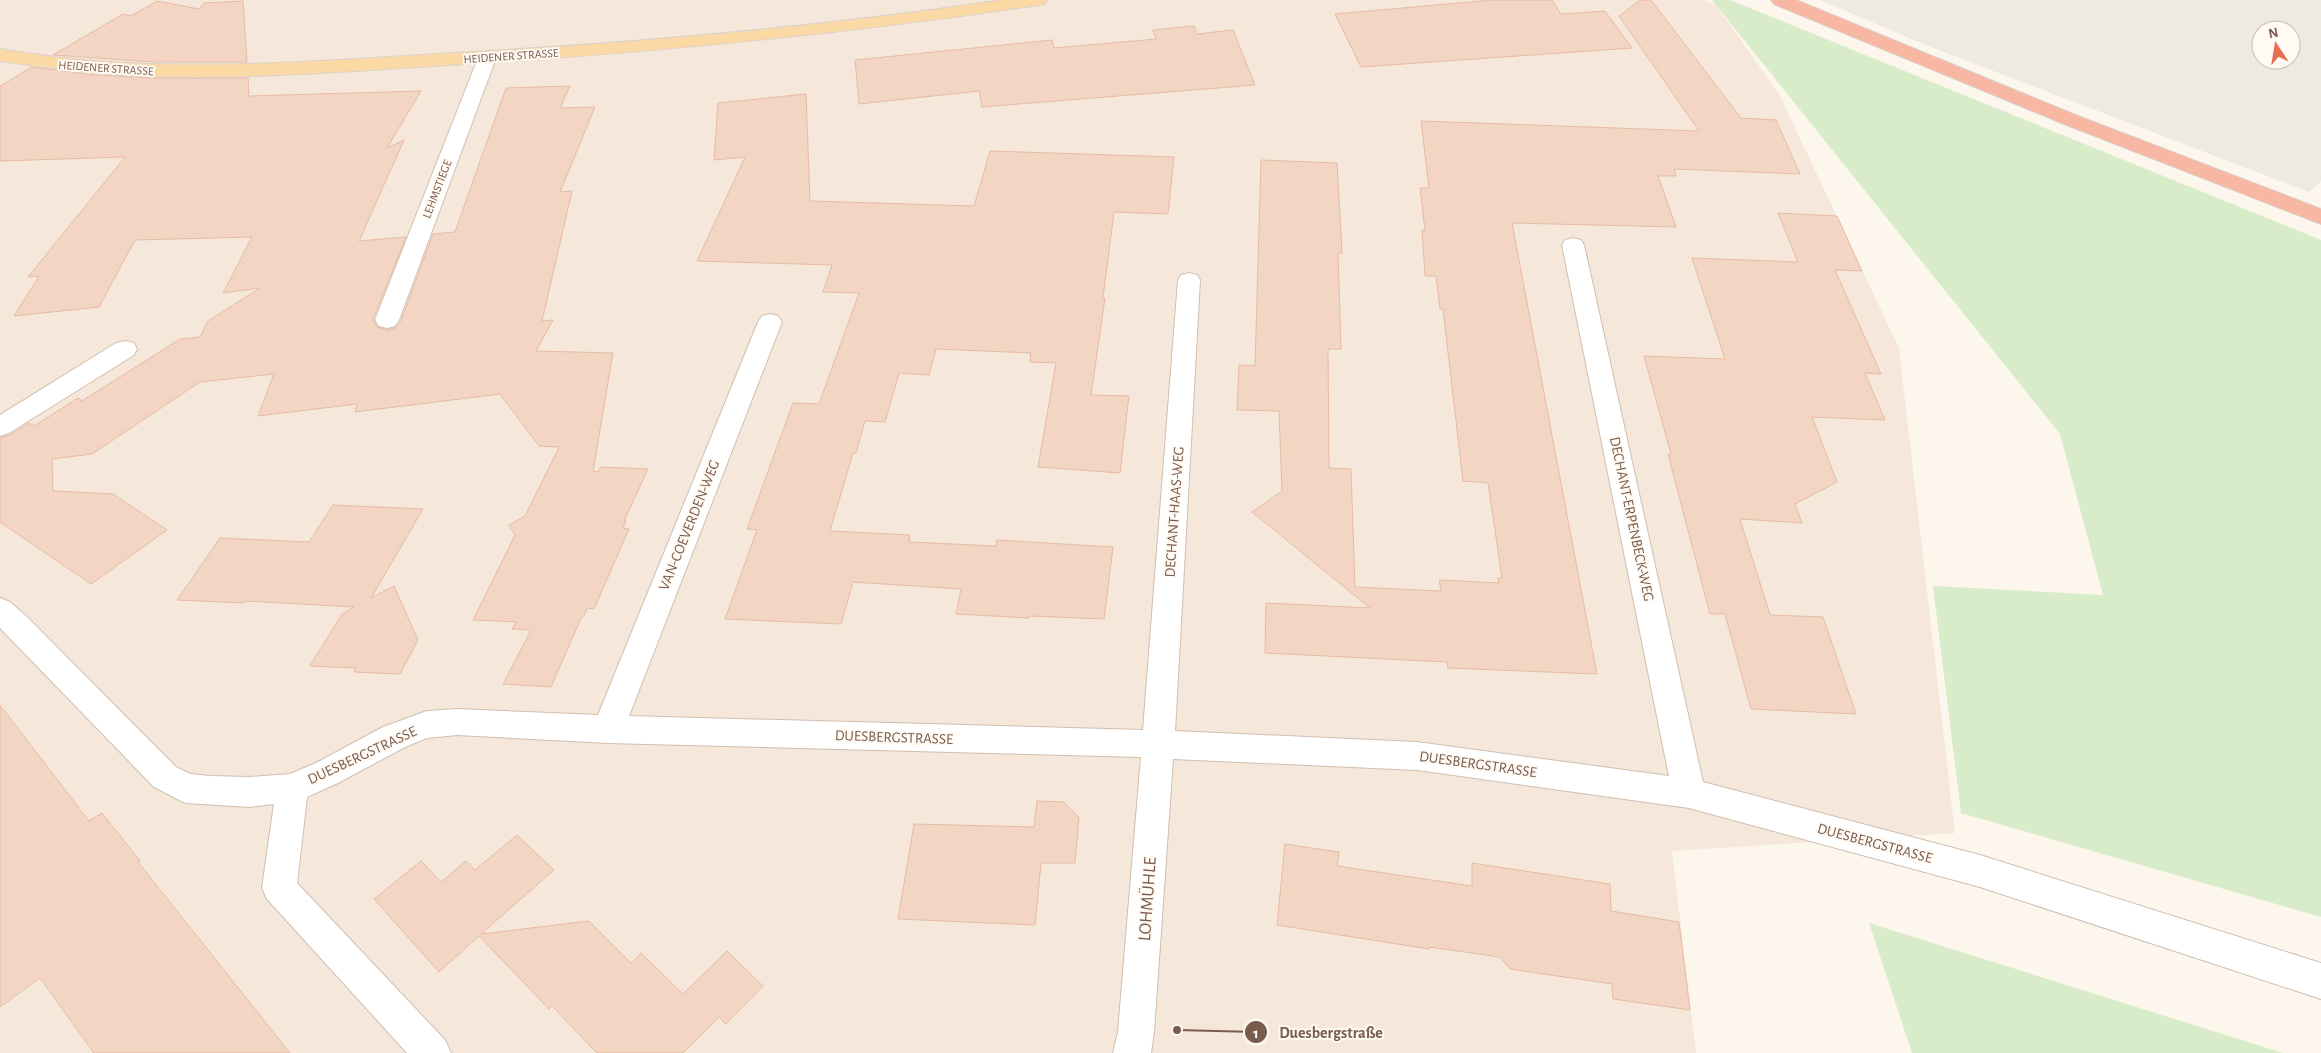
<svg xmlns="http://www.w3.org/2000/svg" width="2321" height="1053" font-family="'Alegreya Sans',sans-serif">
  <rect width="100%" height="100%" fill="#fdf6ec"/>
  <path fill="#f5e8da" d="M0 0H1701L1716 5 1779 94 1899 348 1955 833 1672 851 1696 1053H0Z"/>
  <path fill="#efe9e4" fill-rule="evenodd" d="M1820 0H2321V181L2309 192 1923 44ZM2261 30H2291V60H2261Z"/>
  <g fill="#d8ecc9">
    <path d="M1712 0H1730L2321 240V917L1961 813 1933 586 2103 595 2060 434Z"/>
    <path d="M1869 923 2283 1053H1912Z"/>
  </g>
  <g fill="#f3d5c3" stroke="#e6bba3">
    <path d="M1492 0H1552L1561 14 1605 11 1632 48 1361 67 1335 14Z"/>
    <path d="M1640 0H1651L1741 118 1776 120 1800 174 1674 169 1676 176H1658L1676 227 1512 223 1597 674 1448 668 1447 662 1265 653 1266 603 1370 608 1252 512 1282 491 1279 411 1237 410 1239 365 1255 366 1261 160 1337 163 1342 253H1338L1341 349H1328L1329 468 1351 469 1355 587 1441 591 1439 580 1499 583 1498 578H1502L1488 483 1463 481 1443 309H1440L1436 276H1425L1422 230H1425L1420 188H1429L1421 121 1699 131 1619 16Z"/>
    <path d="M157 1 199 9 204 3 243 1 247 62H153L53 55 123 14 131 16Z"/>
    <path d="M1194 26 1197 34 1233 30 1255 85 982 107 979 91 859 104 855 60 1052 40 1054 48 1156 39 1153 30Z"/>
    <path d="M32 67 95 75 151 78H248L249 96 421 91 387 148 404 140 359 241 406 237 373 319 377 327 387 330 395 328 401 321 433 234 455 232 506 88 570 86 560 108 595 107 560 192 572 191 542 321 553 320 536 351 613 353 593 471 598 472 601 467 648 469 624 521H626L623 528 629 529 594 609 587 608 584 616H582L551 687 503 684 531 630 512 629 516 622 473 620 515 535 509 525 525 516 559 447 539 446 500 394 355 412 357 404 258 416 274 374 200 382 92 454 52 459 53 491 113 494 167 530 91 584 0 522V438L10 435 29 423 34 426 78 398 82 401 180 339 200 337 208 321 260 288 223 293 252 237 135 240 99 307 14 316 39 276 28 277 125 157 0 161V86Z"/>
    <path d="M806 94 810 201 974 206 990 151 1174 157 1168 214 1114 212 1103 298H1105L1091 395 1129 396 1120 473 1038 467 1056 363 1030 362 1031 353 936 349 929 375 899 373 885 422 865 421 856 453H853L830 531 910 535 909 542 996 546 997 540 1113 547 1104 619 1030 616 1029 618 956 614 961 589 853 582 841 624 725 619 757 530 747 529 793 403 819 404 859 293 823 292 832 265 697 261 745 157 714 160 718 103Z"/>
    <path d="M1778 213 1837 216 1862 271 1835 270 1881 374 1865 373 1885 420 1812 417 1837 482 1795 504 1802 523 1740 519 1770 615 1823 617 1856 714 1751 709 1725 614H1710L1668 454H1671L1644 356 1725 359 1692 258 1798 262Z"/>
    <path d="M333 505 423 509 371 598 394 586 418 640 400 674 354 672 356 668 310 666 342 614 354 607 245 601 244 603 177 600 220 538 309 542Z"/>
    <path d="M0 705 89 821 102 813 140 861 138 862 290 1053H94L40 978 0 1007Z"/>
    <path d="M1037 801 1064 802 1079 818 1075 863H1041L1035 925 898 919 914 824 1034 827Z"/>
    <path d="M517 835 554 870 481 934 589 921 631 963 641 953 683 994 727 951 763 986 726 1024 719 1017 683 1053H597L552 1006 549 1009 479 936 439 972 374 899 421 861 441 882 466 861 475 870Z"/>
    <path d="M1285 844 1339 852 1337 866 1472 886V863L1610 884 1611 911 1679 922 1690 1010 1613 999 1612 984 1510 969 1500 957 1429 947V949L1277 925Z"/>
  </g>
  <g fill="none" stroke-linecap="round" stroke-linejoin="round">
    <g stroke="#d1beb0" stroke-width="2">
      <g id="minor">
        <path d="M487 52 494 54 496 58 399 320 395 326 387 328 379 326 375 320 478 58 480 54Z"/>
        <path d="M1573 238 1581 240 1584 245 1703 782 1980 855 2321 963V999L1980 887 1689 808 1417 770 1173 759 1154 1032 1151 1053H1113L1118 1032 1141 757 608 743 457 735 427 738 405 747 338 783 307 797 297 883 445 1040 451 1053H407L267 899 262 888 274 804 249 807 185 803 154 787 0 628V598L10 602 27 617 176 767 190 774 211 776 249 777 290 774 316 763 383 727 427 711 457 709 598 715 758 322 762 316 770 314 778 316 782 322 629 716 1143 730 1178 280 1181 275 1189 273 1197 275 1200 280 1175 731 1417 742 1669 776 1562 245 1565 240Z"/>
        <path d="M125 341 134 343 137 349 134 355 9 433 0 436V415L116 343Z"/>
      </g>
    </g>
    <g stroke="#dad1cd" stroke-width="2">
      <path id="major" d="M1002 0H1047L1044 4 1038 5C843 34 647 53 449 65 336 72 222 82 109 74 73 71 36 66 0 61V49C37 55 73 60 110 62 225 69 339 60 454 53 637 43 820 27 1002 0Z"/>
    </g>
    <g stroke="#dad1cd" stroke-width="2">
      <path id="highway" d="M1771 0H1796L2078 116 2321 209V224L2064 124 1774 4Z"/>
    </g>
    <use href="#minor" fill="#fff" fill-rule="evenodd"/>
    <use href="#major" fill="#fbd9a5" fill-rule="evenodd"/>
    <use href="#highway" fill="#f7b7a3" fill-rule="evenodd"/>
  </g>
  <g text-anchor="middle" stroke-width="4" stroke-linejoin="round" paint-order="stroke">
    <g font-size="12" fill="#7a5c4d" stroke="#fffaf3">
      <text transform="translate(511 56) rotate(-4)" y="4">HEIDENER STRASSE</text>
      <text transform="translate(106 68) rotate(4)" y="4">HEIDENER STRASSE</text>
      <text transform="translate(437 189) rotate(-69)" y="4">LEHMSTIEGE</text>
    </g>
    <g font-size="15" fill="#7a5c4d" stroke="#fffaf3">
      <text transform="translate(1174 512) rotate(-86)" y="5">DECHANT-HAAS-WEG</text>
      <text transform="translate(1632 519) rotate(78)" y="5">DECHANT-ERPENBECK-WEG</text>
      <text transform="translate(689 525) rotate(-68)" y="5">VAN-COEVERDEN-WEG</text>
      <text transform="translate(894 737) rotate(2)" y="5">DUESBERGSTRASSE</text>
      <text transform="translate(362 755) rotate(-25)" y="5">DUESBERGSTRASSE</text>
      <text transform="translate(1478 764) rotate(8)" y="5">DUESBERGSTRASSE</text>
      <text transform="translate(1875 843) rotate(15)" y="5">DUESBERGSTRASSE</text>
    </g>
    <g font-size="18" fill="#7a5c4d" stroke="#fffaf3">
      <text transform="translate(1147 899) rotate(-86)" y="6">LOHMÜHLE</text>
    </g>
  </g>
  <path fill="none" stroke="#7a5c4d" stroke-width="2" d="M1177 1030L1256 1032"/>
  <g fill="#7a5c4d" stroke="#fffaf3" stroke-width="2">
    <circle cx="1177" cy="1030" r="5"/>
    <circle cx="1256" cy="1032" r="12"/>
  </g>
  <g font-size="15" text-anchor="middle" font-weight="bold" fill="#fff">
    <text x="1256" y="1038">1</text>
  </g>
  <g font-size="16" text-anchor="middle" font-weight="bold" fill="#7a5c4d" stroke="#fffaf3" stroke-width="4" stroke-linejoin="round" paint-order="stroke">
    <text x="1331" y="1038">Duesbergstraße</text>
  </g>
  <g transform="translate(2276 45) rotate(348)"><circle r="24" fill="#fffaf3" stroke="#cabbb1"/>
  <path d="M0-4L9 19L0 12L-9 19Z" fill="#e76f51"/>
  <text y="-8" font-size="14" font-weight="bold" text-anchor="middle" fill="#7a5c4d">N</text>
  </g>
</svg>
